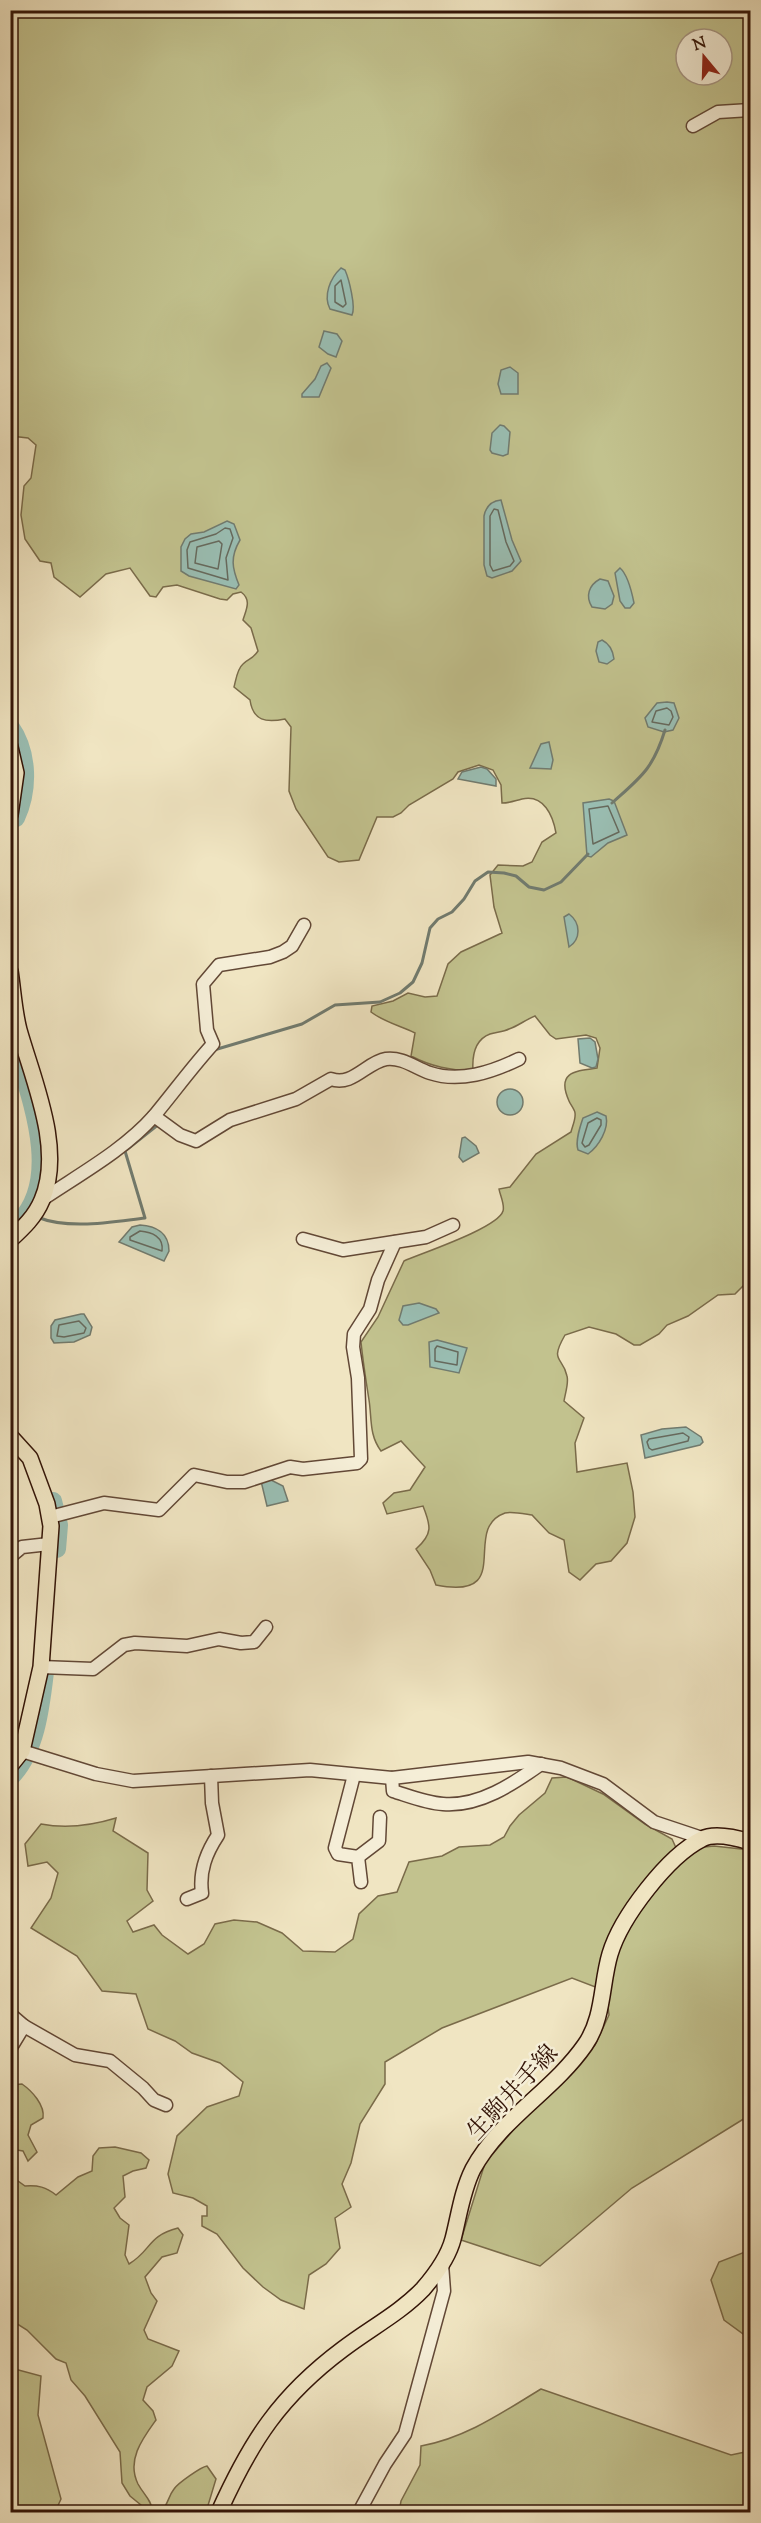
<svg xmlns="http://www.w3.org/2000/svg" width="761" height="2523" font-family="'Sorts Mill Goudy','Noto Serif JP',serif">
  <rect width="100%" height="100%" fill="#f0e5c2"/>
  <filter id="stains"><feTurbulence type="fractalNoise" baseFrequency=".00333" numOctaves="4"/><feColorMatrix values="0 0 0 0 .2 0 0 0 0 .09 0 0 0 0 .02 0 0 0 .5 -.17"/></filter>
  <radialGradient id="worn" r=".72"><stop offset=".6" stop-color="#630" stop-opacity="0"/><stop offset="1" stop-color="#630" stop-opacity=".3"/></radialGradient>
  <g fill="#c2c28e" stroke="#7a6b4a" stroke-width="1.5" fill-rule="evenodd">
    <path d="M11 11H750V1285L745 1284 735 1294 718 1295 688 1316 667 1325 659 1334 640 1345H634L616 1334 589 1327 565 1335C549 1363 563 1356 567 1376 569 1383 565 1394 564 1401L584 1418 575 1443 577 1472 627 1463 633 1492 635 1517 627 1543 611 1561 596 1564 580 1580 569 1572 564 1540 549 1533 532 1515C525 1514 512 1511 505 1513 460 1529 517 1601 436 1585L430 1570 416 1549C433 1534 431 1526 423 1506L387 1514 383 1503 394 1493 410 1490 425 1467 401 1441 381 1451C369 1435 372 1419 369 1400 366 1381 363 1362 361 1342L378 1317 404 1261C422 1253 498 1228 503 1211 505 1205 500 1195 499 1189L510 1187 536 1154 571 1132C572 1127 576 1119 575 1113 575 1110 570 1104 569 1101 556 1072 575 1071 597 1068L600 1048 596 1038 586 1035 556 1039 550 1035 535 1016C525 1020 518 1026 509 1029 503 1032 496 1032 490 1034 474 1040 472 1056 473 1071 450 1070 432 1067 411 1056L415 1033C401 1026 384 1022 371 1012L372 1006 393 1001 408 993 425 997 437 996 448 964 461 952 502 933 494 907 490 875 498 865 523 866 532 862 542 842 556 833C553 816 544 794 522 799 514 801 510 803 502 803L501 785 493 770 479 765 458 772 453 779 409 805 401 813 393 817H377L359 860 339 862 328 857 296 809 289 791 291 727 285 719C266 723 253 721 250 700L234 687C236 680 237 669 243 664 249 658 252 660 258 651L251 628 243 620C246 610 252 600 241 592L233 594 227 600 220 599 177 585 163 587 156 597 150 596 130 568 106 574 80 597 54 577 51 563 40 561 25 539 21 515 24 486 31 478 36 445 28 438 11 436ZM686 39H722V75H686Z"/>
    <path d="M567 1777 603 1794 645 1824 672 1839 677 1850 714 1846 750 1850V2115L632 2188 540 2266 461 2240 485 2163 543 2095 576 2067 595 2045 609 2015 606 1991 572 1978 442 2028 385 2062V2084L360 2124 351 2163 342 2184 351 2207 335 2218 340 2248 326 2264 309 2275 304 2309 281 2300 263 2287 243 2268 217 2234 202 2226V2216H207V2206L193 2198 173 2193 168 2174 177 2136 207 2107 239 2096 243 2082 220 2063 192 2053 175 2041 148 2029 136 1994 102 1991 77 1956 31 1928 51 1898 58 1873 47 1862 28 1866 25 1844 41 1824C67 1829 90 1826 116 1818L113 1831 148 1853 147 1890 153 1901 127 1921 133 1932 154 1925 162 1935 188 1954 204 1944 215 1924 234 1920 257 1922 282 1933 303 1951 335 1952 353 1939 359 1914 378 1896 397 1892 409 1862 442 1856 459 1847 490 1845 504 1837 510 1826 519 1815 545 1793 552 1778Z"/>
    <path d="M22 2084C32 2091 45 2105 43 2118L31 2125 28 2135 37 2152 28 2161 23 2151 17 2150 11 2153V2085Z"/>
    <path d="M115 2147 141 2153 149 2160 146 2168 133 2171 123 2176 125 2197 114 2208 120 2218 129 2225 125 2255 129 2264C152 2250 147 2236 178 2228L183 2235 177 2253 162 2257 145 2277 151 2293 157 2301 144 2330 148 2339 179 2351 172 2366 147 2387 143 2400 153 2411 156 2420C143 2438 126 2460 138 2484 144 2495 151 2499 153 2512H140L141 2505 130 2496 122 2483 120 2452 85 2396 71 2380 66 2363 56 2359 27 2330 11 2320V2176L25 2186C38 2185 46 2187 56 2195L78 2177 92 2171 93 2156 99 2148Z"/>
    <path d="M750 2250V2339L724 2320 711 2280 719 2262Z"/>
    <path d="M11 2368 41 2376 38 2415 61 2499 55 2512H11Z"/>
    <path d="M541 2389 731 2455 750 2451V2512H399L401 2501 420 2465 421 2446C466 2438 503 2412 541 2389Z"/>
    <path d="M207 2466 216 2479 206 2512H158C169 2506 167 2498 174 2489 178 2483 201 2467 207 2466Z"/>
  </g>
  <g fill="#9abfb4" stroke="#717b6f" stroke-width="1.5">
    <path d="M341 268 345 270C349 279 356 307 352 315L330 309C323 296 330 278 341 268Z"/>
    <path d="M324 331 337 334 342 341 336 357 328 354 319 347Z"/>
    <path d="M327 363 331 368 319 397H302V394L315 379 321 366Z"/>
    <path d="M510 367 518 373V394H501L498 384 501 370Z"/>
    <path d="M500 425 504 426 510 432 508 454 503 456 492 453 490 450 492 433Z"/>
    <path d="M501 500 512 540 521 561 512 571 492 578 487 576 484 565V516C486 506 491 501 501 500Z"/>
    <path d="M227 521 234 524 240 540C230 557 232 568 239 585L236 589 189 576 181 571V547L185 539 191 534 204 532Z"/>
    <path d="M620 568C627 574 632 593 634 603L630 608H625L620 601 615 573Z"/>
    <path d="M600 579 608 581 614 596 612 604 605 609 592 607C585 596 589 585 600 579Z"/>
    <path d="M602 640C610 644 613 651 614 659L607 664 599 662 596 651 598 642Z"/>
    <path d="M667 702 674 703 679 718 673 730 664 732 648 727 645 718 657 703Z"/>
    <path d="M549 742 553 760 551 769 530 768 541 744Z"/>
    <path d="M481 767 487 769 496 779V786L458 779 462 772Z"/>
    <path d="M609 799 614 801 627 835 608 843 591 857 587 856 583 803Z"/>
    <path d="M569 914C581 923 581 939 569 947L564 917Z"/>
    <path d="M590 1038 595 1042 598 1059 596 1067 592 1068 580 1063 578 1039Z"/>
    <circle cx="510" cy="1102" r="13"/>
    <path d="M597 1112 606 1116C609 1129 599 1146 588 1154L578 1150C575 1141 580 1127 583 1118Z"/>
    <path d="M465 1137 476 1146 479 1153 463 1162 459 1157 462 1138Z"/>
    <path d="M140 1225C156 1226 169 1233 169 1251L164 1261 119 1242 132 1227Z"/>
    <path d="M419 1303 436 1309 439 1313 408 1325H403L399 1320 403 1306Z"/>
    <path d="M81 1314H84L92 1327 90 1335 74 1342 54 1343 51 1338V1326L55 1320Z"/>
    <path d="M437 1340 467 1348 459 1373 430 1367 429 1342Z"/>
    <path d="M686 1427 701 1437 703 1442 700 1445 645 1458 641 1435 662 1429Z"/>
    <path d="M269 1479 283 1486 288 1501 267 1506 261 1481Z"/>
  </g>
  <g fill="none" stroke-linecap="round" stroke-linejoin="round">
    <g stroke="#666a5e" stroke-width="1.5">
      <path d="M341 280 346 304 343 307 335 302V286Z"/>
      <path d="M494 509 498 510 506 542 514 561 510 566 493 571 490 565V516Z"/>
      <path d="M225 528 230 529 233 538 226 558 228 580 188 568 187 550 190 542 216 534Z"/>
      <path d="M219 541 222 544 218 569 195 563 197 547Z"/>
      <path d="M667 708 671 711 673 717 669 725 652 722 656 711Z"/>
      <path d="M608 806 619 832 593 844 589 809Z"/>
      <path d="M597 1118 601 1120V1125L589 1145 585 1147 582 1143 588 1123Z"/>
      <path d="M140 1231C152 1232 164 1237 162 1251L130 1240V1237Z"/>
      <path d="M79 1321 86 1328 84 1333 64 1337 57 1336 59 1325Z"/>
      <path d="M437 1346 458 1352 457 1365 435 1361V1349Z"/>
      <path d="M683 1433 689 1437 688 1441 652 1450 649 1448 647 1442 649 1439Z"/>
    </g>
    <g stroke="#717b6f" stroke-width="3">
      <path d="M612 803C641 777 653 769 665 730"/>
      <path d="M214 1050 302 1024 335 1005 380 1002 400 993 413 982 422 963 430 928 438 919 452 912 464 899 475 881 488 872 504 873 516 876 529 887 544 890 561 882 588 854"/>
      <path d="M37 1217C69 1230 111 1222 145 1218L125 1151 159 1124"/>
    </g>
    <g stroke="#9abfb4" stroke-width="18">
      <path d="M10 726C29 753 29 790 16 818"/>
      <path d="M10 1029C24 1084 66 1174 19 1222"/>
      <path d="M53 1501 59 1525 57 1549"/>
      <path d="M10 1778C36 1753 41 1706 45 1672"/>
    </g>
    <g stroke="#624836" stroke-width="15">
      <g id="minor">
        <path d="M693 126 718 112 750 110"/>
        <path d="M154 1116 180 1135 196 1141 230 1120 296 1099 331 1079C352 1087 367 1062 386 1059 403 1057 415 1068 430 1073 460 1083 492 1072 519 1059"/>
        <path d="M43 1199C80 1174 124 1150 154 1116 174 1092 192 1067 213 1044L207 1030 203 984 219 965 270 957 283 952 292 946 304 925"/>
        <path d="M303 1239 343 1250 426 1237 453 1225"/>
        <path d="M50 1517 104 1503 159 1510 194 1475 227 1482H244L290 1467 303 1469 357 1463 361 1459 358 1378 353 1347 354 1334 370 1309 378 1280 395 1242"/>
        <path d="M10 1557 22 1547 49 1544"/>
        <path d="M41 1667 93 1669 124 1645 135 1643 187 1646 219 1639 241 1643 254 1642 266 1627"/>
        <path d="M22 1751 96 1774 133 1781 310 1770 392 1778 528 1762 561 1768 603 1784 654 1822 702 1838"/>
        <path d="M354 1775 335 1848 338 1854 358 1857 361 1882"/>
        <path d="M392 1778 393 1791C409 1796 426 1803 443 1804 479 1807 513 1784 541 1764"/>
        <path d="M358 1857 379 1841 380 1817"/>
        <path d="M187 1899 202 1893C199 1871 206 1853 218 1835L212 1803 211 1776"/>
        <path d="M10 2014 24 2026 75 2055 110 2061 143 2088 154 2100 166 2105"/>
        <path d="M10 2049 24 2026"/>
        <path d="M359 2512 385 2464 405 2434 444 2291 442 2264"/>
      </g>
    </g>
    <g stroke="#331407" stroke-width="18">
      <g id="major">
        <path d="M10 747 16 773 10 815"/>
        <path d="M10 971C13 990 14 1011 19 1030 33 1080 64 1149 42 1200 35 1217 23 1228 10 1240"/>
        <path d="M10 1436 30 1458 47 1504 51 1526 41 1667 22 1751 10 1766"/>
        <path d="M219 2512C251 2441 280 2396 343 2349 369 2329 400 2313 423 2289 436 2274 448 2258 453 2239 459 2216 462 2191 473 2169 500 2119 553 2091 585 2045 604 2018 601 1984 610 1954 621 1917 668 1856 702 1839 715 1832 737 1838 750 1842"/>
      </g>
    </g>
    <use href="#minor" stroke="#f5eed7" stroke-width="12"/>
    <use href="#major" stroke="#f0e5c2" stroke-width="15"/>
  </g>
  <g text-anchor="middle" stroke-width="5" stroke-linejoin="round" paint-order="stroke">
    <g font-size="24" fill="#331407" stroke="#f5eed7">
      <text transform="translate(512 2092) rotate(-47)" y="8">生駒井手線</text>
    </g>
  </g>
  <rect width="761" height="2523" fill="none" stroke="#f0e5c2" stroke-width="36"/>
  <rect x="12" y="12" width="737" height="2499" fill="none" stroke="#331407" stroke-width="3"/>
  <rect x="18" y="18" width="725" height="2487" fill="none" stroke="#331407" stroke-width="1.5"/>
  <g transform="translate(704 57) rotate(341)"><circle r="28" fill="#f5eed7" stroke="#a79784" stroke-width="1.5"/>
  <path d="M0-4.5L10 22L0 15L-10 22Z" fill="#8f2418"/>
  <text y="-9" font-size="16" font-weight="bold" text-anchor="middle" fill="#331407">N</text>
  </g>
  <rect width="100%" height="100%" filter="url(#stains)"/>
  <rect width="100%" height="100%" fill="url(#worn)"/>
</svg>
